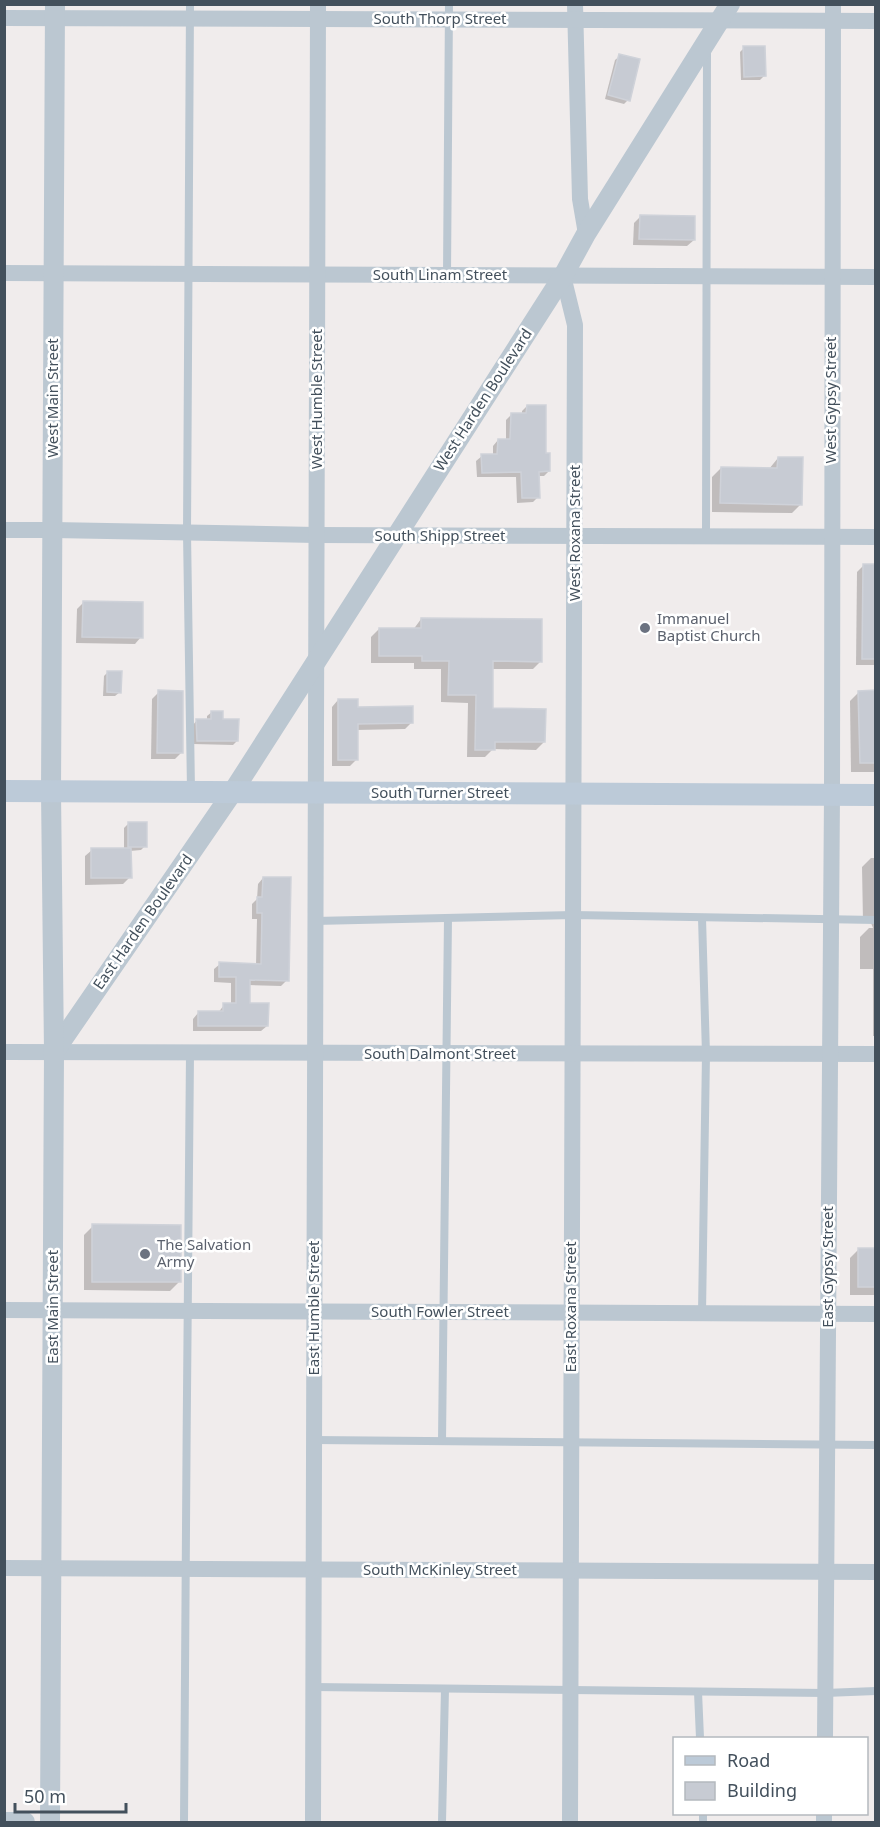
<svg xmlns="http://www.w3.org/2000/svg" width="880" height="1827" font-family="'Noto Sans',sans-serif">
  <rect width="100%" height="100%" fill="#f0ecec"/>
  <g fill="#0003">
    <path d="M744 48 764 76 760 80H741L740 52Z"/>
    <path d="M620 56 628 100 624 104 605 99 615 60Z"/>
    <path d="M640 217 694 240 687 246 633 245 634 223Z"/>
    <path d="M527 406 549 471 544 476H538V497L533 502 517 503 516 477H477L476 461 482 456 493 455V446L498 440H506V420L512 414 522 415V411Z"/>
    <path d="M778 458 801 504 792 513 712 512V477L721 468 769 469Z"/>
    <path d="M864 565H876V665H856L857 572Z"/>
    <path d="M83 603 141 637 135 644 76 643 77 609Z"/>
    <path d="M421 619 541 661 533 669H492L491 710 544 742 536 750 493 749 485 757H467L468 703 441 702V669H414V663H371V637L379 629 413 630Z"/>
    <path d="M108 672 120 692 115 696H103L104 676Z"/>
    <path d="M159 692 182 752 175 759H151L152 699Z"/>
    <path d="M859 692H876V772H851L850 701Z"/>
    <path d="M338 700 357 708 411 723 405 729 356 730V760L350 766H332V707Z"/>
    <path d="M212 712 222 720 237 741 233 745 193 744V725L197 720 207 721V716Z"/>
    <path d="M128 824 145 846 141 850 130 851V877L123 884 85 885V856L92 850 124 849V828Z"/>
    <path d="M871 858H876V1036H873V969H860V937L869 928H873L871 923 863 922 862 867Z"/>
    <path d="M263 878 287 980 281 986 248 985V1005L267 1026 261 1031H193V1019L198 1013H218L224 1005H231V983L214 982V969L220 964 256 965 257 919H252V904L257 899 258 884Z"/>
    <path d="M93 1226 179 1282 170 1291 84 1290V1235Z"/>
    <path d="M859 1249H876V1295H850V1258Z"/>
  </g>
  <g fill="#c7cbd3" stroke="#cfd2d9" stroke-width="1.5">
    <path d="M743 46H765L766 76 744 77Z"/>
    <path d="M619 54 640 59 630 101 608 95Z"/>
    <path d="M640 215 695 216V240L639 239Z"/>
    <path d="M527 405H546V453H550V471L539 472 540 498H522L521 472 482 473 481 454H497L498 439H510L511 413H526Z"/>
    <path d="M778 457H803L802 505 720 503 721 467 777 468Z"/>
    <path d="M863 564H876V659H862Z"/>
    <path d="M83 601 143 602V638L82 637Z"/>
    <path d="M421 618 542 619V662L493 661V708L546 709 545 742H495V750H475L476 695H448L449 661H422V656H379V628H421Z"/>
    <path d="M107 671H122L121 693 107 692Z"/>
    <path d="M158 690 183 691V753H157Z"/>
    <path d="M876 690V763H860L858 691Z"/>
    <path d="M338 699H358V707L413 706V723L358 724V760H338Z"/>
    <path d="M211 711H223V719H239L238 741H197L196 719H211Z"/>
    <rect x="128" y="822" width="19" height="25"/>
    <path d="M91 848H131L132 878H91Z"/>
    <path d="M263 877H291L289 981 250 980V1003H269L268 1026H198V1011H223V1003H236V977H219V962L261 964 262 913H257V897H262Z"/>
    <path d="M92 1224 181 1225V1282H92Z"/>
    <rect x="858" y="1248" width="18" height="39"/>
  </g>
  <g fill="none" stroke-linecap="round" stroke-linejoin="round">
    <g stroke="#bbc7d1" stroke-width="8">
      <path d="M190 4 187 533 191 790"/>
      <path d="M447 275 449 4"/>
      <path d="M706 536 707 51"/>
      <path d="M702 918 706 1054 702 1313"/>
      <path d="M315 921 573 915 876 920"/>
      <path d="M314 1440 876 1445"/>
      <path d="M442 1441 448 918"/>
      <path d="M313 1687 825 1693 876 1691"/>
      <path d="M698 1692 700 1738"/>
      <path d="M703 1814V1822"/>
      <path d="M184 1822C187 1566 186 1309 190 1053"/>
      <path d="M442 1822 445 1689"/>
    </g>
    <g stroke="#bbc7d1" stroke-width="16">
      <path d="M575 4 580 199 586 234"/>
      <path d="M4 18 876 21"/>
      <path d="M4 273 876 277"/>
      <path d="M563 276 575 325 570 1822"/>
      <path d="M4 530H53L316 535 876 537"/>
      <path d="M4 1052 876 1054"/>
      <path d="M4 1310 876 1314"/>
      <path d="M4 1568 876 1572"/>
      <path d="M825 1738 832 795 833 4"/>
      <path d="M313 1822 318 4"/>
      <path d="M824 1822V1814"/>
    </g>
    <g stroke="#bbc7d1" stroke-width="20">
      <path d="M54 1052 232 793 563 276 586 234 730 4"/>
      <path d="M4 1822H25"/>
      <path d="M50 1822 54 1052 51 792 55 4"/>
    </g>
    <path stroke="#bccad8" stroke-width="22" d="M4 791 876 795"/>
  </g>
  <g fill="#6b7280" stroke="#fff" stroke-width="2">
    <circle cx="645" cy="628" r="6"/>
    <circle cx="145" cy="1254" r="6"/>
  </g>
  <g text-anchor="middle" stroke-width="5" stroke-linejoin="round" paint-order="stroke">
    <g font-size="15" fill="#43505c" stroke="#fff">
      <text x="440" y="24">South Thorp Street</text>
      <text x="440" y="280">South Linam Street</text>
      <text transform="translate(53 398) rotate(-90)" y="5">West Main Street</text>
      <text transform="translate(317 399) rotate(-90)" y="5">West Humble Street</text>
      <text transform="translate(483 400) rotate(-57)" y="5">West Harden Boulevard</text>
      <text transform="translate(831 400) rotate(-90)" y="5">West Gypsy Street</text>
      <text transform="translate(575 533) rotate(-90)" y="5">West Roxana Street</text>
      <text x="440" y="541">South Shipp Street</text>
      <text x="440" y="798">South Turner Street</text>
      <text transform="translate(143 922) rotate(-55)" y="5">East Harden Boulevard</text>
      <text x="440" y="1059">South Dalmont Street</text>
      <text transform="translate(828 1267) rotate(-90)" y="5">East Gypsy Street</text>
      <text transform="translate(53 1307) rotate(-90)" y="5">East Main Street</text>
      <text transform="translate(571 1307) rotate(-90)" y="5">East Roxana Street</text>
      <text transform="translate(314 1308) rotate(-90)" y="5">East Humble Street</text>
      <text x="440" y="1317">South Fowler Street</text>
      <text x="440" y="1575">South McKinley Street</text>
    </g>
    <g font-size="15" fill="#5b616d" stroke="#fff" text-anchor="start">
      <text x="657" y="624">Immanuel<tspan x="657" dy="17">Baptist Church</tspan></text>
      <text x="157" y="1250">The Salvation<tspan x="157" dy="17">Army</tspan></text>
    </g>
  </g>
  <rect width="880" height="1827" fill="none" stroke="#43505c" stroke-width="12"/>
  <rect x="673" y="1737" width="195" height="78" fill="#ffffff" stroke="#b4b9be" stroke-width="1.5"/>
  <rect x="685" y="1756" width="30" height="9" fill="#bccad8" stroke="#b4b9be" stroke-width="1.5"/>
  <text x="727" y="1767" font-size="18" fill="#43505c">Road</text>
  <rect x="685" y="1782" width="30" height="18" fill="#c7cbd3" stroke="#b4b9be" stroke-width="1.5"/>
  <text x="727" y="1797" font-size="18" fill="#43505c">Building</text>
  <path d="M15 1803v9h111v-9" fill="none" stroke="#43505c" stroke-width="3"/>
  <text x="24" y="1803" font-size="18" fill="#43505c" stroke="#ffffff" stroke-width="4.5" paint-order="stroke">50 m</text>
</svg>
